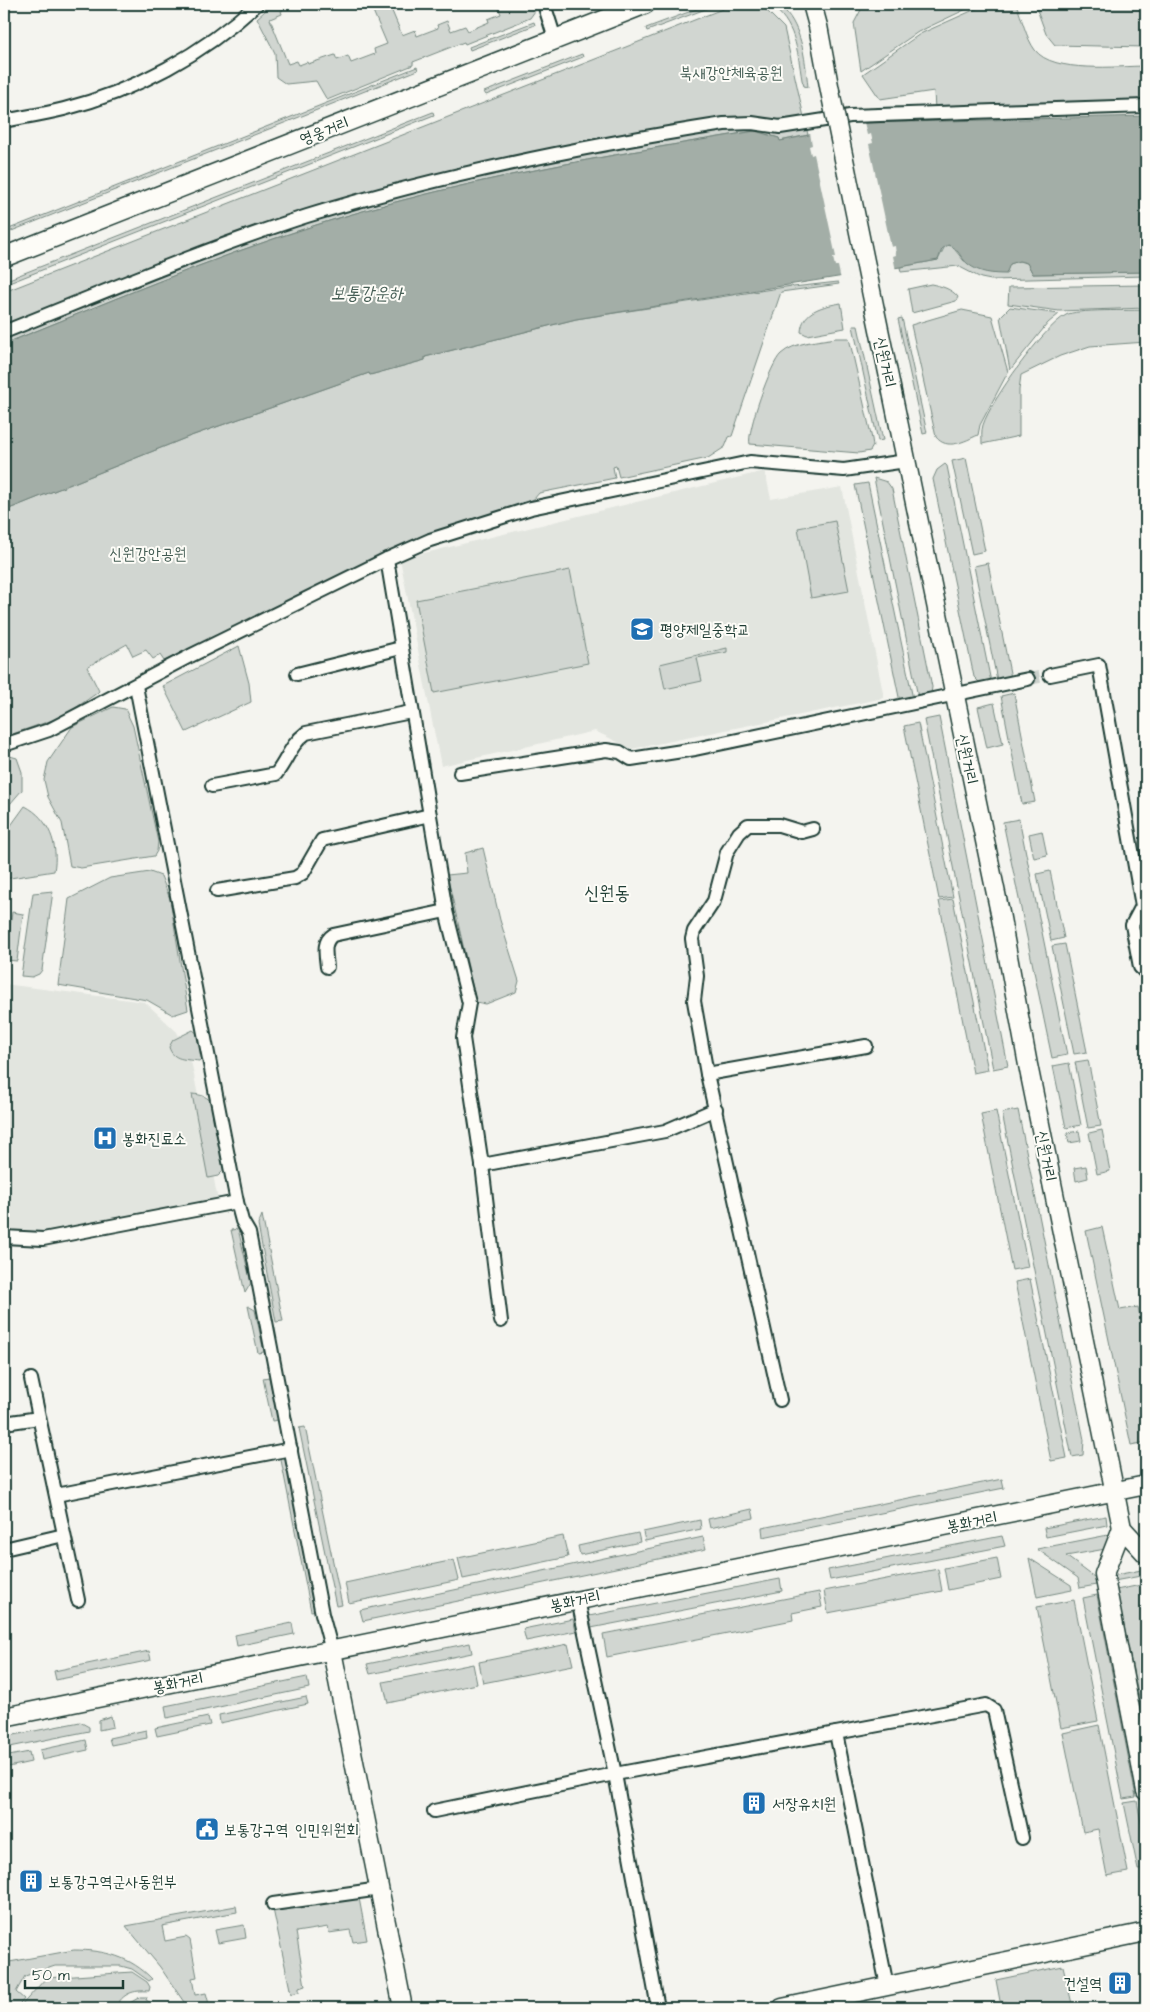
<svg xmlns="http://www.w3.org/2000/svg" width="1150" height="2012" font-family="'Architects Daughter','Poor Story',sans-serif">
  <rect width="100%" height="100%" fill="#f4f4ef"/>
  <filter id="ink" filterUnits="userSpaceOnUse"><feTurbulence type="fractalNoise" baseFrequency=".02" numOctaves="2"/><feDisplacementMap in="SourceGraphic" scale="10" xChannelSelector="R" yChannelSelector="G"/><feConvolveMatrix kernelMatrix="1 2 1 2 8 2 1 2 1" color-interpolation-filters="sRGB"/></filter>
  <g filter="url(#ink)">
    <g fill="#e2e5df">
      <path d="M765 471 771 499 842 487 884 698 632 749 595 731 441 766 400 559Z"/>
      <path d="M4 984 145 1002 177 1032 192 1065 220 1211 37 1246 4 1243Z"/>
    </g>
    <g fill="#d1d6d1" stroke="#788a82">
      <path d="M273 4H281L283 10 281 11 282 14 270 19 288 64 297 61 299 65 307 62 308 64 335 55 337 60 348 56 351 63 375 54 374 49 387 44 370 4H389L402 35 415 30 417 36 438 28 437 25 447 21 451 31 465 26 468 31 489 22 488 19 501 14 497 4H533L535 11 530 18 465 44 464 42 413 62V65L327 100 316 81 286 84 276 77 275 53 257 18Z"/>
      <path d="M710 4H719L647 31 646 28Z"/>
      <path d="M735 4 753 5 766 10 784 28 808 135 780 141 779 138 755 131C606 156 457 180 313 226 208 259 106 303 4 344V292Z"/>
      <path d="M769 4H778C802 23 805 58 808 87L804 86 802 80C797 49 796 23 769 4Z"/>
      <path d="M864 4H977L918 32 861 71 854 23Z"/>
      <path d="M987 4H1016C1022 18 1026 38 1035 50 1053 74 1118 66 1146 66V100L935 110 934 91 880 99 863 74 920 34Z"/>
      <path d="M1035 4H1146V47L1055 45 1046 34Z"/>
      <path d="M534 22 535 25 470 50 469 47Z"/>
      <path d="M582 54 583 57 486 95 484 92Z"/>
      <path d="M417 67 418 70 4 234V231Z"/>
      <path d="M433 112 434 115 4 285V281Z"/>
      <path d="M951 245 964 261 1006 272 1010 264 1019 261 1027 263 1033 274 1146 272V276L991 280 981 278 958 266 901 272 900 267 938 260 945 246Z"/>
      <path d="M838 282 839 284 781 292 732 436 729 437 725 447 708 458 619 477 616 466 613 467 615 478 539 493 534 499 255 618 164 661 160 655 153 659 146 650 133 656 127 644 87 667 99 691 97 693 64 716 4 737V511L188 437 369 373 370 375 425 360V357L576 319 792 286 793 287Z"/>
      <path d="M931 284C941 286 952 289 958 297L956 301 912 313 908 289Z"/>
      <path d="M1146 285V308L1059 311 1008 304 1009 287Z"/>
      <path d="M841 303 845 328 807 335 801 332C802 310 824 306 841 303Z"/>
      <path d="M1010 307 1059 314 1048 323 1010 370 1000 317Z"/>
      <path d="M962 310 992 316 1008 372 980 425 978 435C965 441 947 451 936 437L911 325Z"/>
      <path d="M1146 310V342L1090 346 1060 356 1021 375 1019 390V436L982 444C982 438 981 431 983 425 991 400 1044 327 1066 315 1075 309 1132 311 1146 310Z"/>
      <path d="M902 318 927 433 923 434 898 319Z"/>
      <path d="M853 326H858L883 440 878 441Z"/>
      <path d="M836 338H849L872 439 873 446 870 451 859 453 750 444C746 433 771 362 781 354 794 342 819 341 836 338Z"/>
      <path d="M966 458 985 551 972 554 952 461Z"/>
      <path d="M945 464 947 466 991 682 980 683 974 677 933 479 937 470Z"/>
      <path d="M874 478 887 482 892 489 932 687 931 694 918 697Z"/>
      <path d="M868 483 913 699 900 702 855 485Z"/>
      <path d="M835 521 849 591 811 598 798 528Z"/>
      <path d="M988 563 1011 678 997 680 974 566Z"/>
      <path d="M570 570 588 663 434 693 416 600Z"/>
      <path d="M239 646 249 683 251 702 186 732 163 686Z"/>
      <path d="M727 648V652L697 658 702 681 665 689 660 664Z"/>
      <path d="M1014 693 1035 802 1022 804 1001 696Z"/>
      <path d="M994 703 1003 744 987 748 978 707Z"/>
      <path d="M113 707 125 709 133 726 158 842 157 851 154 856 81 868 70 866 62 823 48 797 44 780 48 762 72 727Z"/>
      <path d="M939 717 1008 1066 993 1069 924 720Z"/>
      <path d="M918 723 953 897 939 899 904 726Z"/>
      <path d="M6 755 17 758 22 772V790L4 811V757Z"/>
      <path d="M25 806C49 818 59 845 54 871L4 879V835Z"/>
      <path d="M1019 819 1067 1055 1052 1058 1003 822Z"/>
      <path d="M1042 831 1047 855 1034 858 1029 834Z"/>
      <path d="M483 848 500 920 519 981 516 992 486 1004 476 1002 447 875 467 873 465 853Z"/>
      <path d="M1050 871 1064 938 1051 941 1037 874Z"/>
      <path d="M150 872 161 876 170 899 188 1010 173 1015 147 1000 58 985 69 899 110 878Z"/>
      <path d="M53 891 42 970 39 974 32 977 21 976 33 893Z"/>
      <path d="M953 899 988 1070 973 1073 939 901Z"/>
      <path d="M12 912 23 914 17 961 6 960Z"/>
      <path d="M1065 944 1087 1052 1074 1054 1052 946Z"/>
      <path d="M193 1030 198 1034 203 1058 199 1061C186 1059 173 1061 169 1047L173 1040Z"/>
      <path d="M1088 1060 1101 1126 1088 1128 1075 1062Z"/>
      <path d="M1069 1063 1081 1125 1066 1128 1053 1066Z"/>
      <path d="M192 1094C202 1095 208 1096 213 1105L225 1169 218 1176 208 1178Z"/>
      <path d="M1018 1110 1084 1440 1083 1455 1072 1457 1002 1113Z"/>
      <path d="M996 1111 1028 1267 1012 1270 981 1114Z"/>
      <path d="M1102 1130 1110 1171 1097 1174 1089 1133Z"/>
      <path d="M1079 1131 1081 1141 1069 1143 1067 1133Z"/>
      <path d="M1086 1166 1088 1178 1076 1181 1074 1168Z"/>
      <path d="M262 1215 283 1321 276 1322 258 1225Z"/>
      <path d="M1102 1227 1120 1310 1138 1307 1146 1346V1442L1131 1445 1086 1231Z"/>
      <path d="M238 1229 251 1283 245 1293 231 1230Z"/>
      <path d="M1030 1279 1067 1458 1051 1461 1015 1282Z"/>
      <path d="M248 1306 255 1310 264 1352 258 1353Z"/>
      <path d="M269 1377 278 1420 272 1421 263 1378Z"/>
      <path d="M305 1427 342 1605 336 1606 299 1428Z"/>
      <path d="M284 1459 287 1461 318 1610 311 1611 281 1460Z"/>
      <path d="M1002 1479 1004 1488 763 1537 762 1528Z"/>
      <path d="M752 1509 754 1518 710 1528 708 1519Z"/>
      <path d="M1106 1516 1107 1525 1046 1537 1044 1528Z"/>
      <path d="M700 1520 701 1529 645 1541 643 1532Z"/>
      <path d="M638 1533 640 1542 580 1555 578 1546Z"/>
      <path d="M1108 1535 1111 1548 1066 1556 1094 1577 1096 1585 1080 1588 1078 1578 1037 1549Z"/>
      <path d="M563 1536 568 1557 463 1579 458 1558Z"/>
      <path d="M1002 1536 1005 1546 830 1580 828 1570Z"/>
      <path d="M703 1537 706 1549 363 1621 360 1610Z"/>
      <path d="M997 1558 1001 1579 948 1590 944 1568Z"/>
      <path d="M1029 1558 1071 1585 1072 1590 1037 1597Z"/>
      <path d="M454 1560 459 1580 349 1603 345 1583Z"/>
      <path d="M938 1569 942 1591 828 1613 824 1591Z"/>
      <path d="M1146 1569V1575L1114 1581 1116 1575Z"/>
      <path d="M780 1579 782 1591 591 1628 589 1616Z"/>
      <path d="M1146 1584V1726H1145L1116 1590Z"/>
      <path d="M819 1592 822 1607 792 1613 793 1620 607 1657 603 1634Z"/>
      <path d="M1097 1595 1136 1797 1123 1799 1083 1598Z"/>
      <path d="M1074 1600 1098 1721 1061 1728 1037 1607Z"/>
      <path d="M573 1619 576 1631 526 1641 523 1629Z"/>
      <path d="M292 1623 294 1634 237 1646 235 1635Z"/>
      <path d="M470 1643 472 1653 370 1674 367 1664Z"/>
      <path d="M568 1644 573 1665 483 1683 479 1662Z"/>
      <path d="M149 1651 151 1660 56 1680 54 1671Z"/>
      <path d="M473 1664 477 1684 388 1703 383 1682Z"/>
      <path d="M307 1677 309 1688 167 1718 165 1706Z"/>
      <path d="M306 1697 308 1704 220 1723 219 1715Z"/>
      <path d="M111 1716 113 1727 99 1730V1720Z"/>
      <path d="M208 1717 210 1725 157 1736 155 1728Z"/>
      <path d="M80 1722 89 1727V1731L5 1748 4 1737Z"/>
      <path d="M1099 1725 1128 1872 1107 1876 1098 1829 1083 1832 1063 1733Z"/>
      <path d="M146 1730 147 1738 111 1745 109 1738Z"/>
      <path d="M86 1740 88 1750 42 1760 40 1750Z"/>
      <path d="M29 1752 31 1762 4 1768V1757Z"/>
      <path d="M1137 1801 1146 1849V1869L1138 1870 1124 1803Z"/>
      <path d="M359 1898 367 1940 353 1942 350 1930 329 1933 328 1927 296 1932 305 1986 299 1988V1992L291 1994 273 1909Z"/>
      <path d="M236 1906 237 1912 162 1926 165 1941 186 1937 190 1940 197 1977 192 1978 195 1995 206 1993 209 2004 213 2003 214 2008H188L160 1967 126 1926Z"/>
      <path d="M244 1925 246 1938 218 1943 215 1930Z"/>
      <path d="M74 1950C105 1950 131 1957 152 1979L149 1981 132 1969 121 1966H55L25 1976 16 1992 24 1999 17 2008H4V1963Z"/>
      <path d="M1063 1966 1073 2008H1024L1023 2005 1000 2001 996 1980Z"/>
      <path d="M132 1972 147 1982 150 1987 149 1991C133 1990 123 1993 115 2008H19L46 1978Z"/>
      <path d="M140 1997H147L146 2000 160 2008H126L128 2004Z"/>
    </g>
    <path fill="#a3aea7" stroke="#6e8179" d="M1146 116V272L1033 274 1027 263 1019 261 1010 264 1006 274C993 274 979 273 968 264 960 258 958 247 948 245L942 249 938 260 900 267 576 319 425 357V360L370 375 369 373 188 437 4 511V344C106 303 208 259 313 226 457 180 606 156 755 131L779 138 780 141 867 123Z"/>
    <path fill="#f4f4ef" d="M864 122 867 135 871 134 873 143 869 144 891 247 895 246 896 255 893 256 896 271 841 280 838 266H835L833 258 836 257 814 154 811 155 809 146 812 145 810 133Z"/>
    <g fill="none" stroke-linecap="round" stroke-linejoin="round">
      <path stroke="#c9cfca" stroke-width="12" stroke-dasharray="12 6" stroke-linecap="butt" d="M1028 679 1050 675"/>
      <g stroke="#1f3d34" stroke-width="16">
        <g id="street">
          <path d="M544 4 555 39"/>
          <path d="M4 121C24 117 44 114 64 109 135 91 203 54 257 4"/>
          <path d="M4 332C104 292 204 249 307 216 444 174 583 146 724 124L752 123 780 127 850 116 1146 106"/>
          <path d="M387 559 446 911 469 1003 463 1038 482 1165 501 1321"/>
          <path d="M297 674 401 648"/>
          <path d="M1050 675 1099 665 1142 906 1132 925 1140 967 1146 973"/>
          <path d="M136 686 237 1202 242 1221 249 1233 322 1614 332 1651"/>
          <path d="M4 745 49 730 190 656 387 559 430 540 531 508 750 462 844 470 906 461"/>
          <path d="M460 773 606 750 620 752 631 759 695 749 1028 679"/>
          <path d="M212 786 276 774C288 759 290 745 306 733L411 712"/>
          <path d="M217 891 295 878 303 873 322 840 430 815"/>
          <path d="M327 967C326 955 322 942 333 935L446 911"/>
          <path d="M707 1074 866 1046"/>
          <path d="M482 1165 665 1131 716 1109"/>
          <path d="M4 1237 43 1239 237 1202"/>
          <path d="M31 1379 78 1600"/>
          <path d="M780 1400 707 1074 694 1001 697 976 692 939 694 931 714 901 727 852 739 833 748 825H779L802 832 813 829"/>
          <path d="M4 1423 39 1418"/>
          <path d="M56 1495 291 1449"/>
          <path d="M4 1549 64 1535"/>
          <path d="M578 1600 615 1774 658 2008"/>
          <path d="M836 1733 887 1986"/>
          <path d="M434 1811 615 1774 986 1705 994 1710 1022 1838"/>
          <path d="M273 1904 380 1889"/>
        </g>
      </g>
      <g stroke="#1f3d34" stroke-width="21">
        <g id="secondary">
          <path d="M812 4 818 26 830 91"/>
          <path d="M875 310 1000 913 1028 1065 1122 1528 1146 1554"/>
          <path d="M1122 1528 1104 1574 1146 1791"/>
          <path d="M332 1651 403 2008"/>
          <path d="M4 1717 1146 1485"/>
          <path d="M782 2008 1146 1932"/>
        </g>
      </g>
      <g stroke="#1f3d34" stroke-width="22">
        <path id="primary" d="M4 257 645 4"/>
      </g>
      <use href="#street" stroke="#fdfcf7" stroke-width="12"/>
      <use href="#secondary" stroke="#fdfcf7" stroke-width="18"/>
      <use href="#primary" stroke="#fdfcf7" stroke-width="19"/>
      <g stroke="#1f3d34" stroke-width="21" stroke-linecap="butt">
        <path id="secondary-bridge" d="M830 91 875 310"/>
      </g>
      <use href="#secondary-bridge" stroke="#fdfcf7" stroke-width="18"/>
    </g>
  </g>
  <defs>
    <g id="school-square" transform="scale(1.25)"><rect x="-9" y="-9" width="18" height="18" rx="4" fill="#1f6fb2" stroke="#fdfcf7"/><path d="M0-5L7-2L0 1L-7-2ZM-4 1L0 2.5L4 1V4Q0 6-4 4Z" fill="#fff"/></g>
    <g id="hospital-square" transform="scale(1.25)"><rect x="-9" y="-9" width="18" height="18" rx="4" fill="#1f6fb2" stroke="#fdfcf7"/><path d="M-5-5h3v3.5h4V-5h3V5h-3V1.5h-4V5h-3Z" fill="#fff"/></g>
    <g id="building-square" transform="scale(1.25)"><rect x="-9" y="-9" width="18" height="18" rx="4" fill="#1f6fb2" stroke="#fdfcf7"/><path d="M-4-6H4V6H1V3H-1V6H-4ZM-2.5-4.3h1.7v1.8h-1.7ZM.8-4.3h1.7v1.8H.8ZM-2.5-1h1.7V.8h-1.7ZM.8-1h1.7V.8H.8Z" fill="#fff"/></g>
    <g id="civic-square" transform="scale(1.25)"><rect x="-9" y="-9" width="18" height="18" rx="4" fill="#1f6fb2" stroke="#fdfcf7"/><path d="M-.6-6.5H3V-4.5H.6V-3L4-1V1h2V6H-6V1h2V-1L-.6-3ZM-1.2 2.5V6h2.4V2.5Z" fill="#fff"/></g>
  </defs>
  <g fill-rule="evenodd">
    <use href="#school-square" x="642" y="629"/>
    <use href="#hospital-square" x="105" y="1138"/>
    <use href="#building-square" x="754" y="1803"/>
    <use href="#civic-square" x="207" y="1829"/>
    <use href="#building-square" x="31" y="1881"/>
    <use href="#building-square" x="1120" y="1983"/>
  </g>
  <g text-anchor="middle" stroke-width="4" stroke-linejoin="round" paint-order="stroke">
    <g font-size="16" fill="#435c53" stroke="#fdfcf7">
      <text x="731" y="78">북새강안체육공원</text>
      <text x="148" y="559">신원강안공원</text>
    </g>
    <g font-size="16" fill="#1f3d34" stroke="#fdfcf7">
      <text transform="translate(324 130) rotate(-21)" y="6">영웅거리</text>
      <text transform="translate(886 362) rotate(78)" y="6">신원거리</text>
      <text transform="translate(968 759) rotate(78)" y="6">신원거리</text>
      <text transform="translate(1047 1156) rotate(79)" y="6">신원거리</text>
      <text transform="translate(972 1521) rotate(-11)" y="6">봉화거리</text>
      <text transform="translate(575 1600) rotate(-12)" y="6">봉화거리</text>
      <text transform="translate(178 1682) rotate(-11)" y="6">봉화거리</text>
    </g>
    <g font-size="16" fill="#1f3d34" stroke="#fdfcf7" text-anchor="start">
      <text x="660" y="635">평양제일중학교</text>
      <text x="122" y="1144">봉화진료소</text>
      <text x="772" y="1809">서장유치원</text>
      <text x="224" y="1835">보통강구역 인민위원회</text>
      <text x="48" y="1887">보통강구역군사동원부</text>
      <text x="1102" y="1989" text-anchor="end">건설역</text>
    </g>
    <g font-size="18" font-style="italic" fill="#475f56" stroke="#fdfcf7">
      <text x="367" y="299">보통강운하</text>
    </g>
    <g font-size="19" fill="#1f3d34" stroke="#fdfcf7">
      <text x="607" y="899">신원동</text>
    </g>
  </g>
  <rect width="1150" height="2012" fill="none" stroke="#fdfcf7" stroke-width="20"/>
  <rect x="10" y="10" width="1130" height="1992" fill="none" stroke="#1f3d34" stroke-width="2" filter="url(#ink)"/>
  <path d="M25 1980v8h98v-8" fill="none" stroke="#1f3d34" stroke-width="2.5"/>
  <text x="32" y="1980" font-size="15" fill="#1f3d34" stroke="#fdfcf7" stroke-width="4" paint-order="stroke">50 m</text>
</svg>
